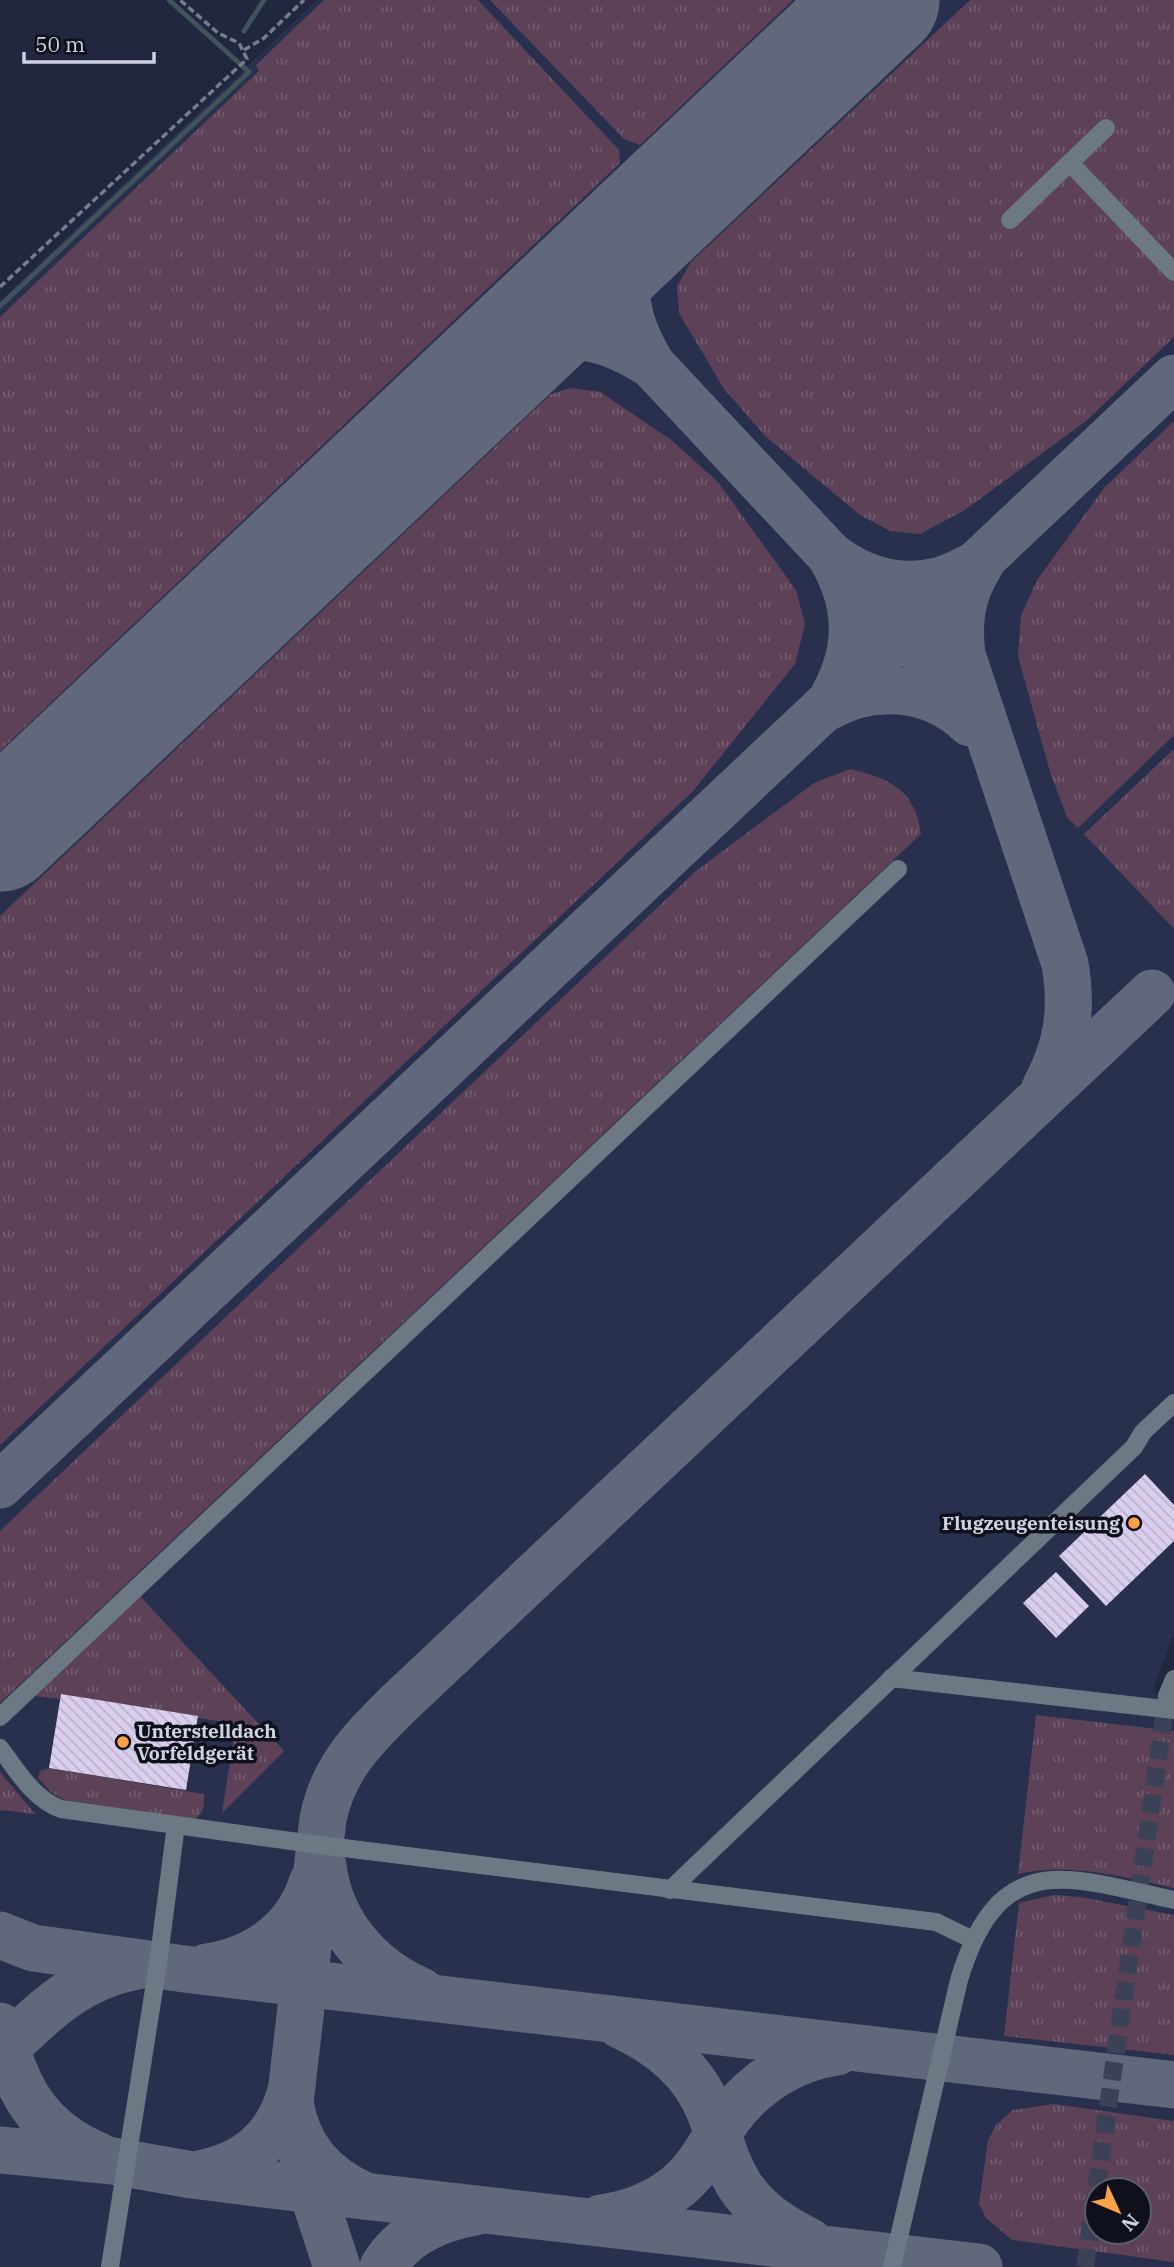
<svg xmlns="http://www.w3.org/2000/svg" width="1174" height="2267" font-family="'IBM Plex Serif',serif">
  <defs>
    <pattern id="grass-tufts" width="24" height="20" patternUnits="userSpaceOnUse" patternTransform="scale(1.75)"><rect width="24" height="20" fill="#5c4157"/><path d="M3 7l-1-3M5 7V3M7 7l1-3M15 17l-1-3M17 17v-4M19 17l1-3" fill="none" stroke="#725c6f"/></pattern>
    <pattern id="building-back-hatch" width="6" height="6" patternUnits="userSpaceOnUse" patternTransform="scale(1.75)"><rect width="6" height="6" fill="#daceee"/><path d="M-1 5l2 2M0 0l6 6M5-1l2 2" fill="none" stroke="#bbb1cc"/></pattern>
  </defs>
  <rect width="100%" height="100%" fill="#21273e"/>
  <path fill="#29304e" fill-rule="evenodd" d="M317 0H1174V1634L1152 1692 1174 1698V2267H0V301ZM1097 2190H1139V2232H1097Z"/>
  <g fill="url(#grass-tufts)" fill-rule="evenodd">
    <path d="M324 0H478L619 150 620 163 0 751V317L259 71 256 65Z"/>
    <path d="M490 0H793L640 145 624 139Z"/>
    <path d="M970 0H1174V337L1086 421 965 510 920 534 890 531 860 515 765 436 724 389 679 313 677 286 691 262Z"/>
    <path d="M571 388 600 392 670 439 718 482 796 590 805 624 795 664 693 791 0 1445V916L551 394Z"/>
    <path d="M1174 421V735L1078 828 1067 817 1050 772 1018 656 1021 616 1037 580 1104 488Z"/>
    <path d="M1174 749V929L1084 834Z"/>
    <path d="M850 769C889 778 915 789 921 834L0 1703V1531L696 871 814 783Z"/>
    <path d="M139 1595 284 1751 222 1813 234 1737 223 1722 61 1694 60 1699 35 1696Z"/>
    <path d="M1036 1715 1174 1731V1888C1121 1877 1072 1862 1018 1874Z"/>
    <path d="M49 1768 204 1794C204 1805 204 1814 194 1819L65 1800 52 1793 38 1778 40 1771Z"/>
    <path d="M0 1772 35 1814 0 1810Z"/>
    <path d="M1054 1895 1080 1897 1174 1915V2055L1004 2036 1019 1903Z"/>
    <path d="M1054 2104 1174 2121V2262L1012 2240 986 2218 979 2204 988 2140 997 2124 1013 2110ZM1097 2190H1139V2232H1097Z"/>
  </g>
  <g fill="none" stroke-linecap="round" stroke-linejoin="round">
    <g stroke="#41525a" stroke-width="5">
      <path d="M244 31 264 0"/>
      <path d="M0 306 249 72 169 0"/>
    </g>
    <g stroke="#62687c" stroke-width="47">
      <path d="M652 365C610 295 623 257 672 197"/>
      <path d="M493 366C555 330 589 325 652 365L947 680 975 710 986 728"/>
      <path d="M980 565C961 595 958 621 962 655L1065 964C1073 1010 1067 1047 1045 1088"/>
      <path d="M834 695C860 647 858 602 830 555 871 587 923 595 969 568"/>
      <path d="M828 707C874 681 932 686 970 723"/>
      <path d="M0 1485 1174 378"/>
      <path d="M323 1866C330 1924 370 1969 421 1991"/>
      <path d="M0 1935 33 1948 192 1970 1174 2085"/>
      <path d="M207 1967C255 1960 297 1932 312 1883"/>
      <path d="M620 2025C660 2043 694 2071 710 2112 720 2137 725 2163 740 2186 758 2213 782 2228 810 2242"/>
      <path d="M0 2026C15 2087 37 2131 99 2156"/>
      <path d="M0 2054C41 2014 78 1976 137 1966"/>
      <path d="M0 2150 113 2161 192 2175 312 2190 979 2267"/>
      <path d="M303 2163 337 2267"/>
      <path d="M199 2174C247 2165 278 2139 291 2091"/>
      <path d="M365 2196C323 2177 297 2148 290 2102L323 1819C333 1769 361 1741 396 1706L1152 993"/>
      <path d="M601 2218C629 2214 657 2204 679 2185 702 2166 712 2140 729 2117 755 2082 794 2058 837 2052"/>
      <path d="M383 2267C404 2233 437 2219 475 2212"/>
    </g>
    <path stroke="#62687c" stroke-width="117" d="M0 833 881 0"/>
  </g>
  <g fill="url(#building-back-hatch)">
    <path d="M1145 1474 1174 1505V1541L1106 1606 1059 1556Z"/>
    <path d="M1056 1572 1089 1606 1056 1638 1023 1603Z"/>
    <path d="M61 1694 198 1716 186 1790 49 1768Z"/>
  </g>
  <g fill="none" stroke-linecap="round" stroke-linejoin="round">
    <path stroke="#3b4157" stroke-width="18" stroke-dasharray="18 9" stroke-linecap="butt" d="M1085 2267 1167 1696"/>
    <g stroke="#777c8f" stroke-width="3.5" stroke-dasharray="7 3.5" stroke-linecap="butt">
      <path d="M244 50 264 38 304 0"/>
      <path d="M0 287 247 59 239 43 218 33 180 0"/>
    </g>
    <g stroke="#6c7984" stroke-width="18">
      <path d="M1070 163 1174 272"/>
      <path d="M1010 220 1106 128"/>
      <path d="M891 1678 1174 1710"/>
      <path d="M1167 1696 1174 1679"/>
      <path d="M0 1717 898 869"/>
      <path d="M0 1748C17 1770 33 1799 61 1809L320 1845 936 1922 973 1940"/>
      <path d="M670 1890 1134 1447 1143 1432 1174 1403"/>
      <path d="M110 2267 158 1964 176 1825"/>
      <path d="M892 2267 959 1980C999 1848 1065 1876 1174 1900"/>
    </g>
  </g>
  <g fill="#f8a14a" stroke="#0e111b" stroke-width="2.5">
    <circle cx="1134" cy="1523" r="7"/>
    <circle cx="123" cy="1742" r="7"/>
  </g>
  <g text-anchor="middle" stroke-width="7" stroke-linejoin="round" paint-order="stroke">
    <g font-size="19" font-weight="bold" fill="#ced2e2" stroke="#0e111b" text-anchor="end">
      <text x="1120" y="1530">Flugzeugenteisung</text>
      <text x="137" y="1738" text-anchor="start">Unterstelldach<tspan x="137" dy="22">Vorfeldgerät</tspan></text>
    </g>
  </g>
  <g transform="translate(1118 2211) rotate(134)"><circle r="33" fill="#0e111b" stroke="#5b5e6b" stroke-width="2"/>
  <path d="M0-5L12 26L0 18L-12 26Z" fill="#f8a14a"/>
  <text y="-10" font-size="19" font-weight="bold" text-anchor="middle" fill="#ced2e2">N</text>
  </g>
  <path d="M24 52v10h130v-10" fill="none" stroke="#ced2e2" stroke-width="3.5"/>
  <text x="35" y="52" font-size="21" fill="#ced2e2" stroke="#0e111b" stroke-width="5" paint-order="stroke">50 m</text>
</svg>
